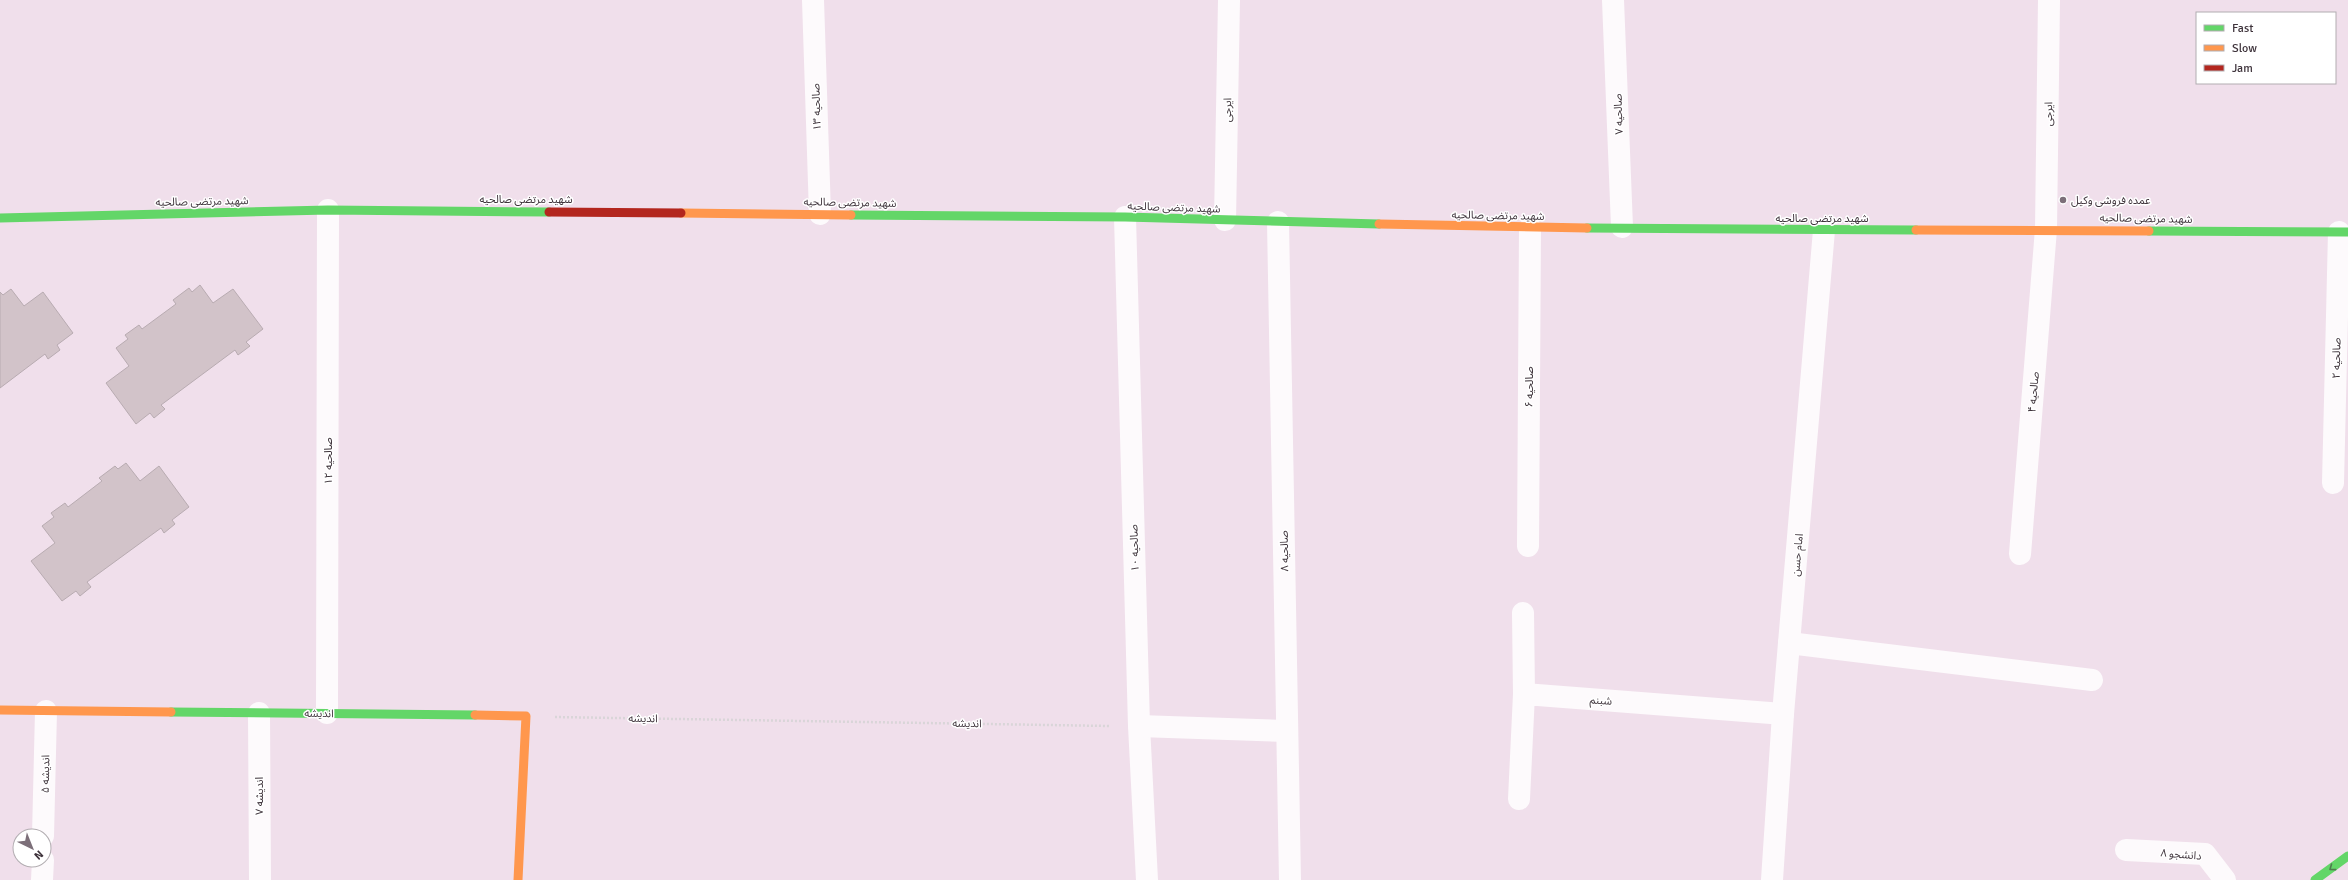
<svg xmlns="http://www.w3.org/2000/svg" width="2348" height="880" font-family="Signika,'Noto Sans Arabic',sans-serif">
  <rect width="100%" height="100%" fill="#f0dfeb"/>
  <g fill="#d2c3c9" stroke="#b8abb1">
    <path d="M200 285 213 303 233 289 263 329 246 342 250 346 238 355 235 350 161 405 165 409 154 418 150 413 136 424 106 383 129 366 116 348 128 339 125 335 139 325 142 329 176 304 173 300 189 288 192 292Z"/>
    <path d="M11 289 24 306 43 292 73 333 57 345 60 350 48 359 45 354 0 388V292L3 295Z"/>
    <path d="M126 463 140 481 159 466 189 507 172 520 175 524 164 533 161 528 87 582 91 587 80 596 76 591 62 601 31 561 55 543 42 526 54 517 51 513 65 503 68 507 102 481 99 478 115 466 118 469Z"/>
  </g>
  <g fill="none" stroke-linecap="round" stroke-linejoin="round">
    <path stroke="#d9d5d8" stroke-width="2.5" stroke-dasharray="2 2" stroke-linecap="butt" d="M555 717 1110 726"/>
    <g stroke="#fdfafc" stroke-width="22">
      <path d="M813 0 820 214"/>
      <path d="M1613 0 1622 227"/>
      <path d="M1125 217 1139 726 1147 880"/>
      <path d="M1225 220 1229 0"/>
      <path d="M1278 222 1290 880"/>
      <path d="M2333 483 2339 232"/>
      <path d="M1528 546 1530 228"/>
      <path d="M2020 554 2046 229 2049 0"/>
      <path d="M1523 613 1524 694"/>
      <path d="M1789 643 2092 680"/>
      <path d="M259 713 260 880"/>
      <path d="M327 713 328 210"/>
      <path d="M1139 726 1287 731"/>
      <path d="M1519 799 1524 694 1783 714"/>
      <path d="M43 836 46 711"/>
      <path d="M2126 850 2205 854 2225 880"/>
      <path d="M42 880 43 860"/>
      <path d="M1772 880 1783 714 1824 230"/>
    </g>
    <g stroke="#63d668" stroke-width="9">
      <path d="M851 215 1125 217 1379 224"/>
      <path d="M0 218 328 210 549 212"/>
      <path d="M1587 228 1916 230"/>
      <path d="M2149 231 2348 232"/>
      <path d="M171 712 475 715"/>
      <path d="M2315 880 2348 856"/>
    </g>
    <g stroke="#ff974d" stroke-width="9">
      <path d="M681 213 851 215"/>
      <path d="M1379 224 1587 228"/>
      <path d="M1916 230 2149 231"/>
      <path d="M0 710 171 712"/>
      <path d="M475 715 526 716 518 880"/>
    </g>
    <path stroke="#b3261e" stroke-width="9" d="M549 212 681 213"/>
  </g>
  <defs><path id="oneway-chevron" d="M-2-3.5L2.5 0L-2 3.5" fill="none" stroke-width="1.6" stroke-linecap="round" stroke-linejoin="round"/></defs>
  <use stroke="#4f7c4f" href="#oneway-chevron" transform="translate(2332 868) rotate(144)"/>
  <circle fill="#7c6f79" stroke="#fff" stroke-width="1.5" cx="2063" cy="200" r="4"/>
  <g text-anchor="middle" stroke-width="3" stroke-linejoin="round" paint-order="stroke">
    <g font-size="11" fill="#3e333b" stroke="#fff">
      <text transform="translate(816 107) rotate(-92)" y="4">صالحیه ۱۳</text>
      <text transform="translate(1227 110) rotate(-89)" y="4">ایرجی</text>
      <text transform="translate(1618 114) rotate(-92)" y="4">صالحیه ۷</text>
      <text transform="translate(2048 114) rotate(-89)" y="4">ایرجی</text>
      <text x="526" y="203">شهید مرتضی صالحیه</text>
      <text transform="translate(202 201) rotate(-1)" y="4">شهید مرتضی صالحیه</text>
      <text transform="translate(850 202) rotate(1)" y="4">شهید مرتضی صالحیه</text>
      <text transform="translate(1174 207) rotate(2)" y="4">شهید مرتضی صالحیه</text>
      <text transform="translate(1498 215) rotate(1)" y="4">شهید مرتضی صالحیه</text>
      <text x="1822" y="222">شهید مرتضی صالحیه</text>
      <text transform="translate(2146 218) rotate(1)" y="4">شهید مرتضی صالحیه</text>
      <text transform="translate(2336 358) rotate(-89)" y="4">صالحیه ۲</text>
      <text transform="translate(1529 387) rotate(-90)" y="4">صالحیه ۶</text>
      <text transform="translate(2033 392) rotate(-85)" y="4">صالحیه ۴</text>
      <text transform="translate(328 461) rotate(-90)" y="4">صالحیه ۱۲</text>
      <text transform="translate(1134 548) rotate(-92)" y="4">صالحیه ۱۰</text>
      <text transform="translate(1284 551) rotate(-91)" y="4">صالحیه ۸</text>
      <text transform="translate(1797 555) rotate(-85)" y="4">امام حسن</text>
      <text transform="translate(1601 700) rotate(4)" y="4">شبنم</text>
      <text transform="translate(319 713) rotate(1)" y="4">اندیشه</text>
      <text transform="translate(643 718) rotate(1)" y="4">اندیشه</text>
      <text transform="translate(967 723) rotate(1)" y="4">اندیشه</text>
      <text transform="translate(45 774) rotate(-89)" y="4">اندیشه ۵</text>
      <text transform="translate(259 796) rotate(-90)" y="4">اندیشه ۷</text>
      <text transform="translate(2181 854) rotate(5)" y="4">دانشجو ۸</text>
    </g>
    <g font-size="11" fill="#3e333b" stroke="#fff" text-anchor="start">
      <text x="2071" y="204">عمده فروشی وکیل</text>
    </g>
  </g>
  <rect x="2196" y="12" width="140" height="72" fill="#ffffff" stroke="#b2adb1"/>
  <rect x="2204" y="25" width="20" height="6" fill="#63d668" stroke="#b2adb1"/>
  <text x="2232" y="32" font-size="12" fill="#3e333b">Fast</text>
  <rect x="2204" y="45" width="20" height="6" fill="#ff974d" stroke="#b2adb1"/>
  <text x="2232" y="52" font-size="12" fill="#3e333b">Slow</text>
  <rect x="2204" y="65" width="20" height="6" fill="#b3261e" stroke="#b2adb1"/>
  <text x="2232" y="72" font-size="12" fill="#3e333b">Jam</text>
  <g transform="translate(32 848) rotate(137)"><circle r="19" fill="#ffffff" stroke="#b2adb1"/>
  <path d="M0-3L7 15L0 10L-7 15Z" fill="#7c6f79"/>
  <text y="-6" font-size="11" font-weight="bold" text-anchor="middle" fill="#3e333b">N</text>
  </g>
</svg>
